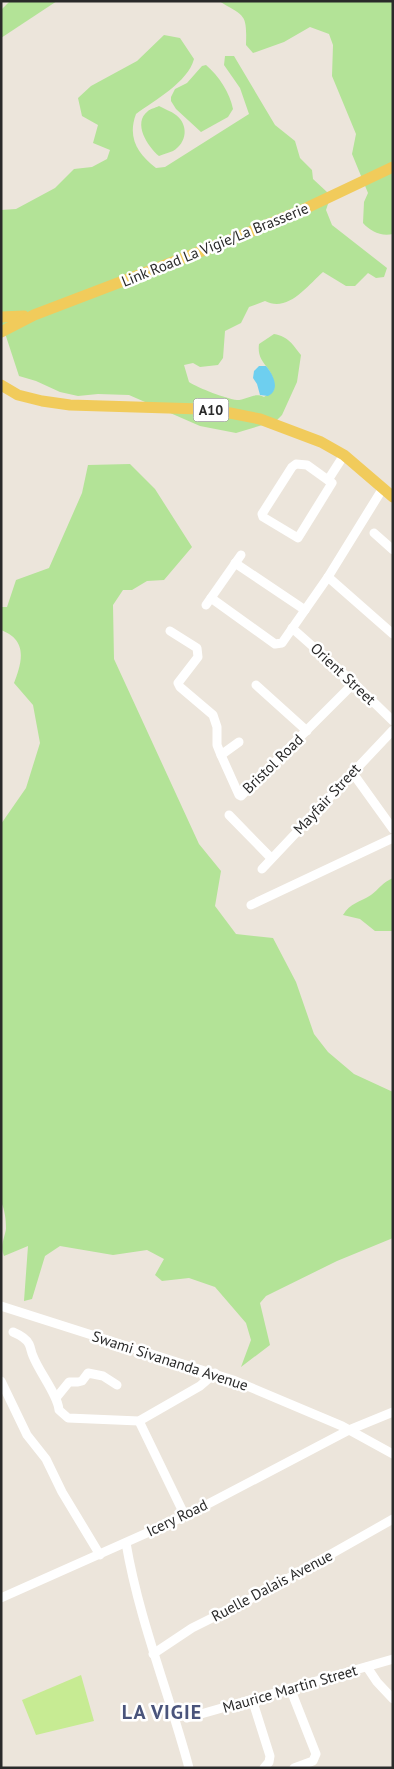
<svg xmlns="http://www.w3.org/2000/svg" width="394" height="1769" font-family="'PT Sans',sans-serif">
  <rect width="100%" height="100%" fill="#ece5db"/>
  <g fill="#b3e397">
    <path d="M10 1H57L1 38V10Z"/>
    <path d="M219 1H393V234C381 237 370 231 363 223L364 202 368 193 352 154 356 134 332 76 333 45 329 34 310 27 284 42 253 53 246 45C247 13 245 17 219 1Z"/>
    <path d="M164 35 180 38 194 59C188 82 155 100 136 114 127 138 138 154 156 168L165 167 249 114 240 88 224 65 225 56H234L275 125 295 141 300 158 312 170 313 179 327 192 329 201 326 210 332 225 387 268 384 277 376 278 368 273 355 286H346L323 272C307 286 288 313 265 301L249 307 241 323 225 331 223 358 218 365 200 367 193 363 184 365 189 382C198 388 227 399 237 400 246 400 255 392 264 397L274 390C276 366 256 366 259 344L274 334C289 337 292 344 301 355L297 382 282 415 276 421 236 433 200 426 129 395 98 394 78 396 60 392 36 381 19 376 1 321V210L16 209 55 188 74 169 92 167 107 159 110 150 93 143 98 125 82 116 78 98 91 86 137 61Z"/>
    <path d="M206 65C219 76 230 93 233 109L228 117 201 132 176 109 171 101V97L175 89 187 83 202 66Z"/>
    <path d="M159 106C164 109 171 111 176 115 189 125 187 143 173 151 169 153 163 154 159 156 148 147 132 123 148 111 150 109 155 108 159 106Z"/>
    <path d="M130 464 155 489 192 547 164 580 147 581 132 590H123L113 605 114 659 199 844 221 871 215 906 236 934 273 938 296 982 314 1034 328 1052 354 1074 393 1092V1238L337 1261 266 1296 260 1303 270 1345 241 1367 251 1340 246 1323 215 1287 189 1278 162 1281 155 1275 164 1259 147 1250 113 1255 60 1246 45 1256 32 1299 24 1301 28 1246 4 1256C0 1245 4 1240 6 1229 6 1220 5 1210 1 1202V824L26 788 40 743 33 705 14 683C19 670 26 651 15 639 12 635 6 632 1 630V607H7L16 580 49 568 82 493 88 465Z"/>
    <path d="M393 878V931H375L360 919 343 915C350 903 360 902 371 895 379 889 383 882 393 878Z"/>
  </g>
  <path fill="#c7eb93" d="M81 1675 94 1721 36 1735 22 1700Z"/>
  <path fill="#6ecfef" d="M259 366H266C273 374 281 390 268 396L260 395 257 384 253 378 254 371Z"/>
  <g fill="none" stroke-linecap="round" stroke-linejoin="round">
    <g stroke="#fff" stroke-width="9">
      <path d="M296 464 307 465 332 483 298 538 263 517 262 514 292 467Z"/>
      <path d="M328 480 344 455"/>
      <path d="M374 533 393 550"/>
      <path d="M235 563 305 610"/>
      <path d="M328 577 393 634"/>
      <path d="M211 598 275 644 282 643 328 577 383 488"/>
      <path d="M206 605 241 555"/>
      <path d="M292 628 354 683 393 721"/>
      <path d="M170 631 197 648 198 657 178 683 180 687 213 715 217 727V745L221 755 239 795 241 796 354 683"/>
      <path d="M256 685 307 731"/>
      <path d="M221 755 239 742"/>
      <path d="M352 772 393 829"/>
      <path d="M229 815 271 858"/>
      <path d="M262 869 393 730"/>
      <path d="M251 905 393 838"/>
      <path d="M1 1306 233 1380 342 1426 393 1454"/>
      <path d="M13 1332C20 1335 26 1338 29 1344 31 1348 31 1352 33 1356 39 1372 58 1395 59 1410L68 1418 139 1421 200 1386 215 1373"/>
      <path d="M1 1381 27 1435 46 1459 62 1492 100 1555"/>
      <path d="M56 1398 69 1382H78L82 1381 88 1373 103 1376 117 1385"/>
      <path d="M139 1421 185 1516"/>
      <path d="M126 1543C139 1620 169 1693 189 1768"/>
      <path d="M1 1598 185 1516 349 1430 393 1412"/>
      <path d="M153 1654 192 1628 264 1592 393 1519"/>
      <path d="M367 1667 377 1682 393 1699"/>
      <path d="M290 1688 316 1754 313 1761 294 1768"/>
      <path d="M252 1699 270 1756 269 1762 264 1768"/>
      <path d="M187 1718 393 1659"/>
    </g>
    <g stroke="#f1cb5b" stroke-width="11">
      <path d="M1 317 24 316"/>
      <path d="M1 332 34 315 233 239 300 211 393 167"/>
      <path d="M1 385 18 395 42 401 70 405 201 409 230 413 260 419 321 442 344 455 393 497"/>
    </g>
  </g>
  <g text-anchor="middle" stroke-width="5" stroke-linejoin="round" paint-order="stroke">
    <rect fill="#fff" stroke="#6a6a6a" stroke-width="1" x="193.5" y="398.5" width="35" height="23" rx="4"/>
    <g font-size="14" font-weight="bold" fill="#2a2a2a">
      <text x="211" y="415">A10</text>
    </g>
    <g font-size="15" fill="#2a2a2a" stroke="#fff">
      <text transform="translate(215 245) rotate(-22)" y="5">Link Road La Vigie/La Brasserie</text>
      <text transform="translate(343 674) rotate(43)" y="5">Orient Street</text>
      <text transform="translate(273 764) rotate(-44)" y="5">Bristol Road</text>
      <text transform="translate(327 799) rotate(-47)" y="5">Mayfair Street</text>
      <text transform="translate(170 1361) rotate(18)" y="5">Swami Sivananda Avenue</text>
      <text transform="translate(177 1518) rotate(-26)" y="5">Icery Road</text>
      <text transform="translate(272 1586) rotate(-28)" y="5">Ruelle Dalais Avenue</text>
      <text transform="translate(290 1689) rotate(-16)" y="5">Maurice Martin Street</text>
    </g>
    <g font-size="20" font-weight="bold" letter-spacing="1" fill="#4a547b" stroke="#fff">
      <text x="162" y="1719">LA VIGIE</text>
    </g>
  </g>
  <rect width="394" height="1769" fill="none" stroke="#2a2a2a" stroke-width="5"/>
</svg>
